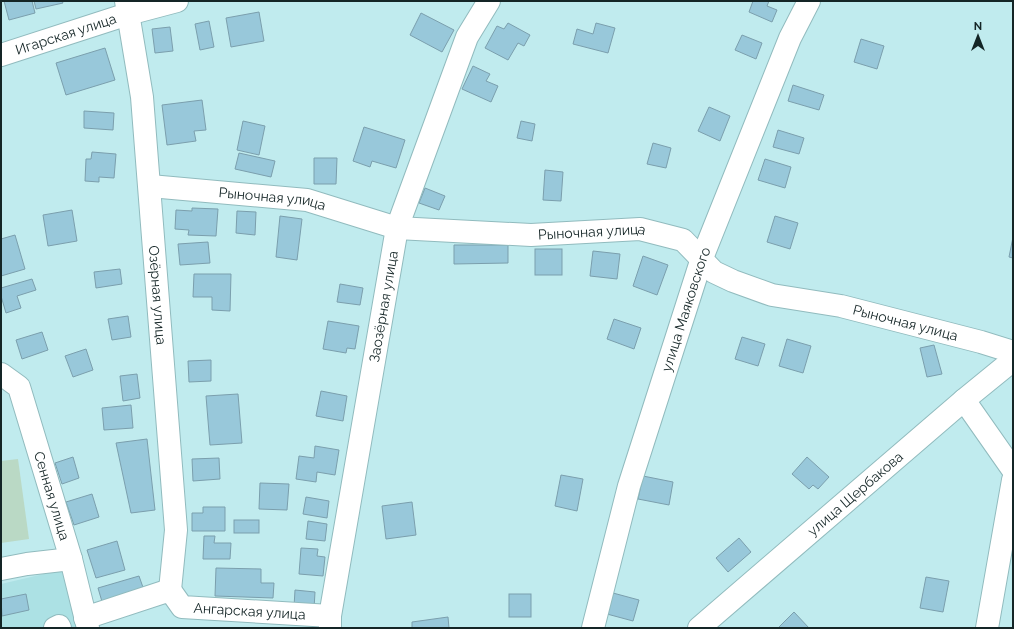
<svg xmlns="http://www.w3.org/2000/svg" width="1014" height="629" font-family="Raleway,sans-serif">
  <rect width="100%" height="100%" fill="#c0ebee"/>
  <path fill="#ace1e4" d="M65 569 78 628H1V584Z"/>
  <path fill="#bad9c5" d="M18 459 29 539 1 543V461Z"/>
  <g fill="#98c8da" stroke="#7b9fad">
    <path d="M4 1H32L35 13 9 20Z"/>
    <path d="M34 1H62L63 3 36 9Z"/>
    <path d="M753 1H769L767 6 777 10 772 22 749 12Z"/>
    <path d="M259 12 264 41 231 47 226 18Z"/>
    <path d="M421 13 454 30 442 52 410 35Z"/>
    <path d="M209 21 214 47 200 50 195 24Z"/>
    <path d="M508 23 530 35 524 46 518 43 508 60 485 48 497 26 504 29Z"/>
    <path d="M596 23 615 28 608 53 573 44 577 29 593 34Z"/>
    <path d="M170 27 173 51 155 53 152 29Z"/>
    <path d="M742 35 762 43 756 59 735 50Z"/>
    <path d="M861 39 884 46 877 69 854 62Z"/>
    <path d="M105 48 115 80 66 95 56 63Z"/>
    <path d="M473 66 490 74 486 81 498 86 491 102 462 89Z"/>
    <path d="M793 85 824 95 819 110 788 101Z"/>
    <path d="M202 100 206 130 194 131 196 141 167 145 162 105Z"/>
    <path d="M709 107 730 116 720 141 698 131Z"/>
    <path d="M84 111 114 113 113 130 84 128Z"/>
    <path d="M243 121 265 126 259 155 237 150Z"/>
    <path d="M521 121 535 124 532 141 517 138Z"/>
    <path d="M364 127 405 140 396 168 372 161 370 167 353 161Z"/>
    <path d="M778 130 804 138 799 154 773 147Z"/>
    <path d="M653 143 671 148 666 168 647 164Z"/>
    <path d="M92 152 116 154 114 178 99 177V182L85 181 86 159H91Z"/>
    <path d="M239 153 275 161 271 177 235 169Z"/>
    <path d="M314 158H337L336 184H314Z"/>
    <path d="M765 159 791 167 785 188 758 180Z"/>
    <path d="M545 170 563 172 561 201 543 200Z"/>
    <path d="M425 188 445 196 439 210 419 203Z"/>
    <path d="M192 208 218 209 216 236 188 235 189 230 175 229 176 210 192 211Z"/>
    <path d="M72 210 77 241 48 246 43 215Z"/>
    <path d="M237 211 256 212 255 235 236 233Z"/>
    <path d="M280 216 302 219 297 260 276 257Z"/>
    <path d="M775 216 798 223 790 249 767 242Z"/>
    <path d="M15 235 25 269 1 276V239Z"/>
    <path d="M1013 237V258L1009 257Z"/>
    <path d="M208 242 210 263 180 265 178 244Z"/>
    <path d="M454 245H508V263L454 264Z"/>
    <rect x="535" y="249" width="27" height="26"/>
    <path d="M593 251 620 254 617 279 590 276Z"/>
    <path d="M643 256 668 265 657 295 633 286Z"/>
    <path d="M120 269 122 284 96 288 94 272Z"/>
    <path d="M194 274H231L230 311 212 310V297H193Z"/>
    <path d="M32 279 36 290 17 296 21 308 6 313 1 296V288Z"/>
    <path d="M340 284 363 288 360 305 337 302Z"/>
    <path d="M128 316 131 337 112 340 108 319Z"/>
    <path d="M614 319 641 328 634 349 607 339Z"/>
    <path d="M328 321 359 326 355 349 347 348 346 353 323 349Z"/>
    <path d="M42 332 48 350 22 359 16 340Z"/>
    <path d="M742 337 765 344 758 366 735 359Z"/>
    <path d="M787 339 811 346 803 373 779 366Z"/>
    <path d="M934 345 942 374 927 377 920 348Z"/>
    <path d="M86 349 93 370 73 377 65 356Z"/>
    <path d="M211 360V381L189 382 188 361Z"/>
    <path d="M137 374 140 398 123 401 120 376Z"/>
    <path d="M321 391 347 396 343 421 316 416Z"/>
    <path d="M238 394 242 443 210 445 206 396Z"/>
    <path d="M131 405 133 428 104 430 102 408Z"/>
    <path d="M147 439 155 510 131 513 116 443Z"/>
    <path d="M315 446 339 450 335 475 317 472 316 482 296 479 299 456 314 458Z"/>
    <path d="M73 457 79 478 62 484 55 463Z"/>
    <path d="M807 457 829 477 818 489 813 485 809 489 792 474Z"/>
    <path d="M219 458 220 479 193 481 192 459Z"/>
    <path d="M561 475 583 479 577 511 555 506Z"/>
    <path d="M643 476 673 482 669 505 638 499Z"/>
    <path d="M260 483 289 484 287 510 259 509Z"/>
    <path d="M92 494 99 517 74 525 66 502Z"/>
    <path d="M306 497 329 501 327 518 303 514Z"/>
    <path d="M412 502 416 535 386 539 382 506Z"/>
    <path d="M203 507H225V531H192V513H203Z"/>
    <rect x="234" y="520" width="25" height="13"/>
    <path d="M308 521 327 524 325 541 306 539Z"/>
    <path d="M204 536H215L214 543H231L230 559H203Z"/>
    <path d="M739 538 751 552 728 572 716 558Z"/>
    <path d="M117 541 125 570 96 578 87 550Z"/>
    <path d="M301 548 318 549 317 556 325 557 323 576 299 574Z"/>
    <path d="M216 568 261 569V583H274L273 598 215 596Z"/>
    <path d="M139 576 145 593 103 605 98 588Z"/>
    <path d="M926 577 949 581 943 612 920 608Z"/>
    <path d="M295 590 315 592 314 609 294 607Z"/>
    <path d="M613 593 639 600 633 621 607 614Z"/>
    <path d="M26 594 29 610 2 616 1 599Z"/>
    <rect x="509" y="594" width="22" height="23"/>
    <path d="M794 612 809 628H778Z"/>
    <path d="M448 617 449 628H412V622Z"/>
  </g>
  <g fill="none" stroke-linecap="round" stroke-linejoin="round">
    <g stroke="#91bbbe" stroke-width="24">
      <g id="minor">
        <path id="s1" d="M126 1 142 97 176 530 170 590"/>
        <path id="s2" d="M1 55 128 14 177 1"/>
        <path id="s3" d="M150 186 307 200 397 228 531 235 640 229 683 240 714 272 733 281 772 295 841 306 981 342 1013 352"/>
        <path id="s4" d="M1 374 19 387 71 559 88 628"/>
        <path d="M964 400 1013 470"/>
        <path d="M1 569 27 564 71 559"/>
        <path id="s5" d="M85 618 170 590 182 607 330 616"/>
        <path d="M55 628 59 626 60 628"/>
        <path id="s6" d="M330 628V616L397 228 467 37 489 1"/>
        <path id="s7" d="M593 628 629 486 702 258 790 38 809 1"/>
        <path id="s8" d="M699 628 964 400 1013 360"/>
        <path d="M987 628 1013 480"/>
      </g>
    </g>
    <use href="#minor" stroke="#fff" stroke-width="22"/>
  </g>
  <g text-anchor="middle" stroke-width="3" stroke-linejoin="round" paint-order="stroke">
    <g font-size="14" fill="#142526" stroke="#c0ebee">
      <text dy="5" stroke="none"><textPath href="#s2" startOffset="68">Игарская улица</textPath></text>
      <text dy="5" stroke="none"><textPath href="#s3" startOffset="123">Рыночная улица</textPath></text>
      <text dy="5" stroke="none"><textPath href="#s3" startOffset="447">Рыночная улица</textPath></text>
      <text dy="5" stroke="none"><textPath href="#s1" startOffset="296">Озёрная улица</textPath></text>
      <text dy="5" stroke="none"><textPath href="#s6" startOffset="326">Заозёрная улица</textPath></text>
      <text dy="5" stroke="none"><textPath href="#s7" startOffset="332">улица Маяковского</textPath></text>
      <text dy="5" stroke="none"><textPath href="#s3" startOffset="783">Рыночная улица</textPath></text>
      <text dy="5" stroke="none"><textPath href="#s8" startOffset="206">улица Щербакова</textPath></text>
      <text dy="5" stroke="none"><textPath href="#s4" startOffset="136">Сенная улица</textPath></text>
      <text dy="5" stroke="none"><textPath href="#s5" startOffset="178">Ангарская улица</textPath></text>
    </g>
  </g>
  <rect width="1014" height="629" fill="none" stroke="#142526" stroke-width="4"/>
  <g transform="translate(978 36)" stroke="#c0ebee" stroke-width="3" paint-order="stroke">
  <path d="M0-3L7 15L0 10L-7 15Z" fill="#142526"/>
  <text y="-6" font-size="11" font-weight="bold" text-anchor="middle" fill="#142526">N</text>
  </g>
</svg>
